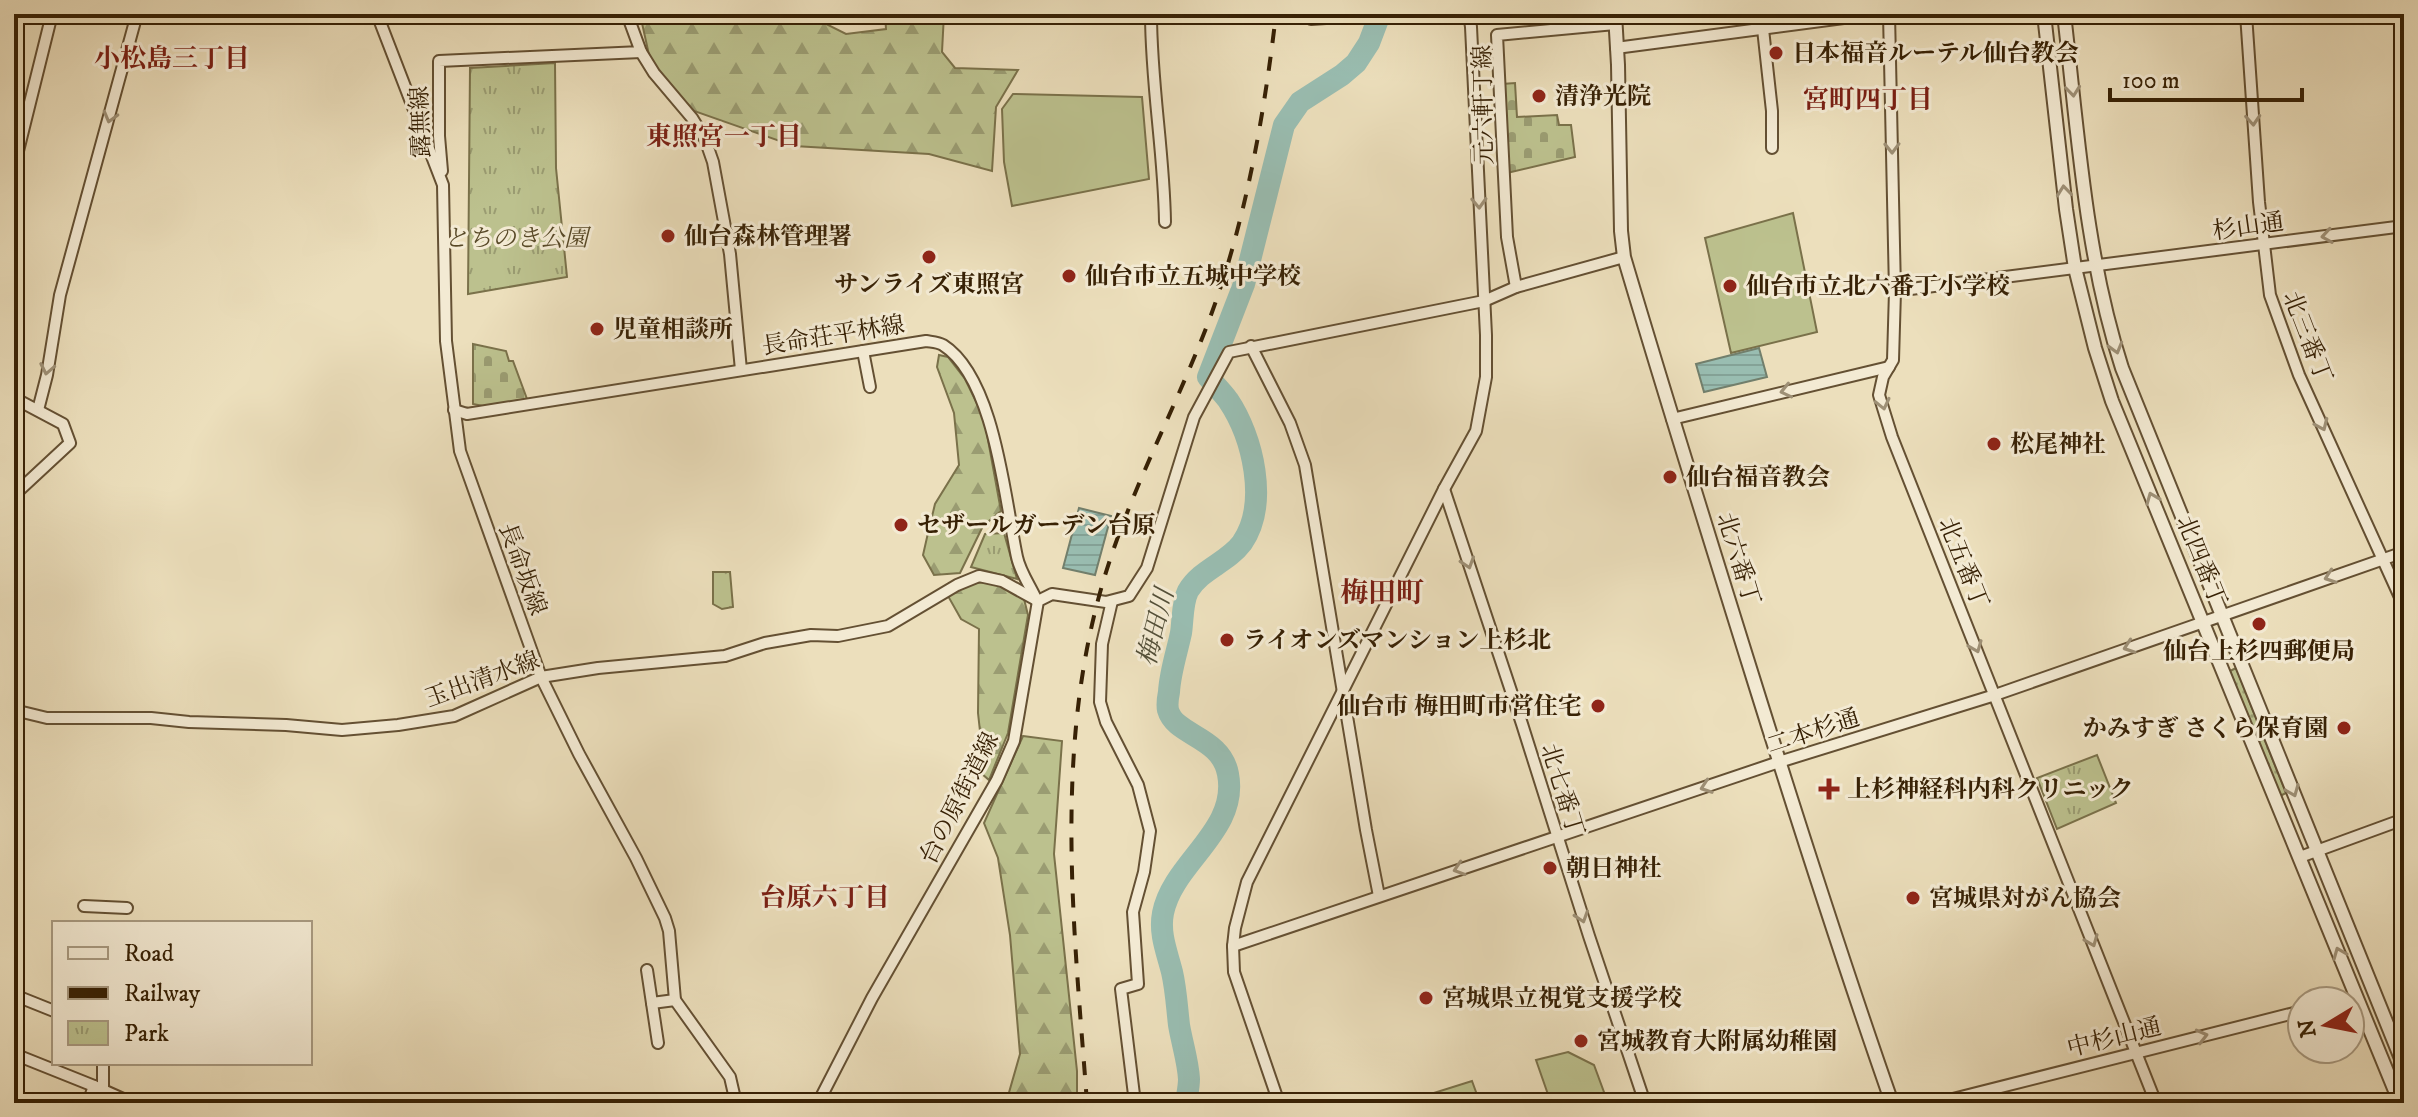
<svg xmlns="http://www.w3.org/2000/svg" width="2418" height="1117" font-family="'IM FELL DW Pica','Noto Serif JP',serif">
  <defs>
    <pattern id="grass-dots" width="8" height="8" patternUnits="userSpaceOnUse" patternTransform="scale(2)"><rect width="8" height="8" fill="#bcc18e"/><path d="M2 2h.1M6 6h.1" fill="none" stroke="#9a9c72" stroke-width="1.8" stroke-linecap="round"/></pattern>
    <pattern id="forest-firs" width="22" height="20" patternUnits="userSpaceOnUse" patternTransform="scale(2)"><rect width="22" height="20" fill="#bcc18e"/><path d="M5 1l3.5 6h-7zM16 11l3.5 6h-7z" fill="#9a9c72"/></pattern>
    <pattern id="cemetery-stones" width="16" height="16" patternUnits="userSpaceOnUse" patternTransform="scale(2)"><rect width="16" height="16" fill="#bcc18e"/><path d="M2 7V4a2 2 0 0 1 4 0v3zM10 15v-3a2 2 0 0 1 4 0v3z" fill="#9a9c72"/></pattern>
    <pattern id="park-tufts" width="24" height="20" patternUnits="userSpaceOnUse" patternTransform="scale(2)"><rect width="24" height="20" fill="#bcc18e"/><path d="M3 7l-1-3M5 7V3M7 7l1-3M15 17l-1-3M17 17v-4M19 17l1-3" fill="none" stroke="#9a9c72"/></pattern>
    <pattern id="water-rules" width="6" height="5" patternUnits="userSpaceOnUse" patternTransform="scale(2)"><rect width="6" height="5" fill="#99bdb1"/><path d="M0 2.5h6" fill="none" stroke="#84a297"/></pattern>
  </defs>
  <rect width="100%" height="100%" fill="#ecdfbc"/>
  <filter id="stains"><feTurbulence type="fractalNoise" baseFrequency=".0025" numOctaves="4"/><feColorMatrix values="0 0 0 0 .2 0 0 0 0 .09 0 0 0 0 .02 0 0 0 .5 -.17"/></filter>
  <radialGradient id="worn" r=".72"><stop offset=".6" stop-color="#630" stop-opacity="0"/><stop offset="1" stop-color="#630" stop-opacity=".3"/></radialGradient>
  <path fill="url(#grass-dots)" stroke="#7a714a" stroke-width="2" d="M2236 668 2286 793 2280 796 2230 671Z"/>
  <g fill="url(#forest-firs)" stroke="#7a714a" stroke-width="2">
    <path d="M640 14H812V17L846 34 886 29 885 14H944L942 52 955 68 1018 70 996 107 992 171 929 154 794 146 694 111 664 81 649 55Z"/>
    <path d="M939 355 948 357 965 379 984 418 1001 511 983 526 960 573 934 575 923 555 928 533 935 504 959 465 954 413 937 367Z"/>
    <path d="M992 582 1024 599 1028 615 1008 733 989 780 981 773 983 758 978 713 979 629 961 619 948 596 971 583Z"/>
    <path d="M1023 736 1062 741 1054 854 1077 1071V1103H1006L1020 1054 1010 935 998 858 984 823Z"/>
  </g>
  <g fill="url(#cemetery-stones)" stroke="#7a714a" stroke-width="2">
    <path d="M1515 83 1517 117 1557 115 1559 125H1571L1575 157 1507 173 1502 84Z"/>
    <path d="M473 344 506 351 509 361H513L527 399 483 406 473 404Z"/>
  </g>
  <g fill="url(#park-tufts)" stroke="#7a714a" stroke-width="2">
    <path d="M555 63 556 168 567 277 468 294 470 68Z"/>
    <path d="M1004 533 1017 579 971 567 985 534Z"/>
    <path d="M713 572H730L733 607 722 609 713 604Z"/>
    <path d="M2097 755 2116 803 2057 829 2037 778Z"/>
  </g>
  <g fill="#bcc18e" stroke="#7a714a" stroke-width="2">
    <path d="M1013 94 1142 97 1149 179 1012 206 1004 162 1002 109Z"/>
    <path d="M1793 213 1817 332 1731 353 1705 238Z"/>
    <path d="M1568 1052 1594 1065 1608 1103H1551L1536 1060Z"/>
    <path d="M1472 1081 1480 1103H1402Z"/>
  </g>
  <g fill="url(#water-rules)" stroke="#727f6c" stroke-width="2">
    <path d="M1759 348 1767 377 1704 392 1696 364Z"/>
    <path d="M1079 508 1111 516 1095 575 1063 568Z"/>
  </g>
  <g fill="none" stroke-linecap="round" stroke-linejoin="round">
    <path stroke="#99bdb1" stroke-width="22" d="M1186 1103C1187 1095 1189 1087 1189 1079 1188 1061 1182 1043 1179 1025 1177 1008 1176 989 1172 972 1167 952 1159 934 1163 913 1173 862 1239 831 1228 774 1221 736 1175 736 1168 710 1167 705 1168 697 1169 692 1170 672 1177 652 1181 633 1183 620 1182 603 1188 591 1201 569 1227 563 1242 543 1269 504 1253 437 1228 400 1222 392 1215 385 1208 377L1244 284 1284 125 1300 102 1342 75 1356 63 1369 43 1380 14"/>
    <g stroke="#645033" stroke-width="14">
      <g id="minor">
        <path d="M377 14 443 185 446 341 460 451 541 677 579 754 636 858 665 918 669 931 675 1000 730 1077 736 1103"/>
        <path d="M1151 14C1151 84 1164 152 1165 222"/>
        <path d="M1889 14 1895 291 1893 360 1883 377 1879 395 1892 437 2156 1103"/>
        <path d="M2246 14 2259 202 2270 295 2299 375 2404 606"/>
        <path d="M1311 19 1326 18"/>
        <path d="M1763 29 1772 111V148"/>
        <path d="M1616 48 1874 14"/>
        <path d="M641 52 654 73 692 118 705 139 713 162 730 254 741 370"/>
        <path d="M14 167 52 14"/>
        <path d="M442 171 439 136V61L641 52 627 14"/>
        <path d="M1516 287 1507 237 1497 35 1615 24"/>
        <path d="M1895 291 2404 226"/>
        <path d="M1251 346 1290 423 1305 465 1366 830 1379 896"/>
        <path d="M863 351 870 387"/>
        <path d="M14 398 63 424 70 443 14 495"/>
        <path d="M38 410 47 375 60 295 137 14"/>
        <path d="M454 410 467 414 926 341C932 342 938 342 943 345 995 378 1005 501 1017 557 1020 572 1031 587 1037 601"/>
        <path d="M1672 419 1889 367"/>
        <path d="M1444 489 1522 724 1589 936 1645 1103"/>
        <path d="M1112 601 1102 644 1100 702 1106 722 1138 785 1150 831 1144 872 1133 912 1138 984 1121 989 1135 1103"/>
        <path d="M14 710 47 718H151L189 722 286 725 342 730 398 725 454 716 541 677 598 668 725 656 765 643 811 635 838 636 888 626 957 585 979 576 1002 581 1038 601"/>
        <path d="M2300 857 2404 819"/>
        <path d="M84 906 127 908"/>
        <path d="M1233 946 1779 762 1995 695 2404 552"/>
        <path d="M647 970 658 1043"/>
        <path d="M14 995 54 1011"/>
        <path d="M652 1003 675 1000"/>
        <path d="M14 1054 94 1086"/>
        <path d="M103 1063V1090"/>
        <path d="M88 1103 94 1086 132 1103"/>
        <path d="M818 1103 872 998 997 780 1014 741 1038 601 1052 594 1106 602 1129 596 1147 568 1194 417 1229 352 1484 301 1516 287 1624 257"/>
        <path d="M1279 1103 1234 972 1233 946 1235 928 1247 882 1444 489 1476 431 1486 377V335L1471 27 1469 14"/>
        <path d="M1937 1103 2302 1011"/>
      </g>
    </g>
    <g stroke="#645033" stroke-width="16">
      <g id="tertiary">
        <path d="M1615 14 1618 65 1621 231 1624 257C1666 399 1710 540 1754 681 1798 822 1843 963 1892 1103"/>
        <path d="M2044 14 2066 209 2075 268 2095 348 2112 401 2400 1103"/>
        <path d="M2064 14C2078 132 2085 254 2122 368L2404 1066"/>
      </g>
    </g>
    <use href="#minor" stroke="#f3ead3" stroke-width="10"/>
    <use href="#tertiary" stroke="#f3ead3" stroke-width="12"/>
    <path stroke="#372105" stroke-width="4" stroke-dasharray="14 14" stroke-linecap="butt" d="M1087 1103C1075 939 1055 770 1096 608 1122 503 1174 415 1211 315 1246 219 1264 116 1276 14"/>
  </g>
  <defs><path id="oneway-chevron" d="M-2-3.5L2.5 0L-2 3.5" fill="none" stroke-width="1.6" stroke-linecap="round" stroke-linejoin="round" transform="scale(2)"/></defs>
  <g stroke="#9e9076">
    <use href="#oneway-chevron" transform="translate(2073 91) rotate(84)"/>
    <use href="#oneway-chevron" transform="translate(110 117) rotate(105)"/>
    <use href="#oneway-chevron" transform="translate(2253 120) rotate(86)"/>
    <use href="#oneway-chevron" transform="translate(1892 148) rotate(89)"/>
    <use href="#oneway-chevron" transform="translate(2064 191) rotate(-96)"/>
    <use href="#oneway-chevron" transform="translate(1479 203) rotate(88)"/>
    <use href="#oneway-chevron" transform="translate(2327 236) rotate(171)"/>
    <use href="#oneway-chevron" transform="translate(2116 348) rotate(74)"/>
    <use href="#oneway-chevron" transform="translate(47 369) rotate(101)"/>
    <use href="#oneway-chevron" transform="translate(1786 391) rotate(167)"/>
    <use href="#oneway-chevron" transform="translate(1883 404) rotate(77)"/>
    <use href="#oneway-chevron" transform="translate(2322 425) rotate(66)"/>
    <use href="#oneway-chevron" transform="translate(2152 498) rotate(-112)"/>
    <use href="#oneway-chevron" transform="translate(1468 563) rotate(72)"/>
    <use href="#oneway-chevron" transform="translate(2330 577) rotate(161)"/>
    <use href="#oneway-chevron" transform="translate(1976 647) rotate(68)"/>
    <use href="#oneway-chevron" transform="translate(2129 647) rotate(161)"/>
    <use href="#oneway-chevron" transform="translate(1706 787) rotate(161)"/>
    <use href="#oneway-chevron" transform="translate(2293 791) rotate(68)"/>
    <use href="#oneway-chevron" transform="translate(1459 869) rotate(162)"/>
    <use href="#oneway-chevron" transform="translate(1582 917) rotate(72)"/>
    <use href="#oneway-chevron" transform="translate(2092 941) rotate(68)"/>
    <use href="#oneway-chevron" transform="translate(2339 953) rotate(-112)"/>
    <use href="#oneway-chevron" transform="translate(2202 1036) rotate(-14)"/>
  </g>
  <g fill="#8f2418" stroke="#f3ead3" stroke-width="3">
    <circle cx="1776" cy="53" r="8"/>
    <circle cx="1539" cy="96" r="8"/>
    <circle cx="668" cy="236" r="8"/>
    <circle cx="929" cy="257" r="8"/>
    <circle cx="1069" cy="276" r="8"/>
    <circle cx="1730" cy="286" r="8"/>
    <circle cx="597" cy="329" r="8"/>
    <circle cx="1994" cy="444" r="8"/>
    <circle cx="1670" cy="477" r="8"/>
    <circle cx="901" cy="525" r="8"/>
    <circle cx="2259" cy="624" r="8"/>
    <circle cx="1227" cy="640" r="8"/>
    <circle cx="1598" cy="706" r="8"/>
    <circle cx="2344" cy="728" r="8"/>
    <path d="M1825 777h8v8h8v8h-8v8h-8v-8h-8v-8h8z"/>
    <circle cx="1550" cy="868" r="8"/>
    <circle cx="1913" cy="898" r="8"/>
    <circle cx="1426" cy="998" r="8"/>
    <circle cx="1581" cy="1041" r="8"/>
  </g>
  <g text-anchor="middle" stroke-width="6" stroke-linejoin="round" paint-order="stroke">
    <g font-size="24" font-weight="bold" fill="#372105" stroke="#f3ead3" text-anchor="start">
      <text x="1792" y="61">日本福音ルーテル仙台教会</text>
      <text x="1555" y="104">清浄光院</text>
      <text x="684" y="244">仙台森林管理署</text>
      <text x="1085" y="284">仙台市立五城中学校</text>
      <text x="929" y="292" text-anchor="middle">サンライズ東照宮</text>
      <text x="1746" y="294">仙台市立北六番丁小学校</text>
      <text x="613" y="337">児童相談所</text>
      <text x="2010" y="452">松尾神社</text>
      <text x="1686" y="485">仙台福音教会</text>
      <text x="917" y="533">セザールガーデン台原</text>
      <text x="1243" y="648">ライオンズマンション上杉北</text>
      <text x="2259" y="659" text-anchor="middle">仙台上杉四郵便局</text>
      <text x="1582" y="714" text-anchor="end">仙台市 梅田町市営住宅</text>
      <text x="2328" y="736" text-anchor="end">かみすぎ さくら保育園</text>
      <text x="1847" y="797">上杉神経科内科クリニック</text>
      <text x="1566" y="876">朝日神社</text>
      <text x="1929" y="906">宮城県対がん協会</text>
      <text x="1442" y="1006">宮城県立視覚支援学校</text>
      <text x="1597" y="1049">宮城教育大附属幼稚園</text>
    </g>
    <g font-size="24" fill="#372105" stroke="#f3ead3">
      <text transform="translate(1483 105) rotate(-91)" y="8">元六軒丁線</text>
      <text transform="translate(420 122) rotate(-92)" y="8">露無線</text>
      <text transform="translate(2248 226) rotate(-8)" y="8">杉山通</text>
      <text transform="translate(833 335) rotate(-9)" y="8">長命荘平林線</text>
      <text transform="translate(2308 337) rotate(69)" y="8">北三番丁</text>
      <text transform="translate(1739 559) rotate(73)" y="8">北六番丁</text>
      <text transform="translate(2202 561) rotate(68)" y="8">北四番丁</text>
      <text transform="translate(1964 563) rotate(68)" y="8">北五番丁</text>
      <text transform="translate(523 569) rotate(70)" y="8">長命坂線</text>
      <text transform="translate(482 679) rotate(-20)" y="8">玉出清水線</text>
      <text transform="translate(1813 731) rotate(-18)" y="8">二本杉通</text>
      <text transform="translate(1563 790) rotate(73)" y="8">北七番丁</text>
      <text transform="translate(959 798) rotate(-63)" y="8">台の原街道線</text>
      <text transform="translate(2114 1037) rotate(-14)" y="8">中杉山通</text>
    </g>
    <g font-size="24" font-style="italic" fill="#584927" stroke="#f3ead3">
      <text x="516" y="246">とちのき公園</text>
    </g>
    <g font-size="26" font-weight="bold" fill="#7a1f14" stroke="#f3ead3">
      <text x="172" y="67">小松島三丁目</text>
      <text x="1868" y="108">宮町四丁目</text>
      <text x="724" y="145">東照宮一丁目</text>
      <text x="825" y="906">台原六丁目</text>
    </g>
    <g font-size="26" font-style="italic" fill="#545039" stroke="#f3ead3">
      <text transform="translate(1155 627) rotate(-76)" y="9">梅田川</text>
    </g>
    <g font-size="28" font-weight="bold" fill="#7a1f14" stroke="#f3ead3">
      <text x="1382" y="602">梅田町</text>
    </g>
  </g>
  <rect width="2418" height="1117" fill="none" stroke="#ecdfbc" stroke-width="48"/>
  <rect x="16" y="16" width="2386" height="1085" fill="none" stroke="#372105" stroke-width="4"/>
  <rect x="24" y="24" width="2370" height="1069" fill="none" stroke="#372105" stroke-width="2"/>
  <rect x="52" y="921" width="260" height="144" fill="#f3ead3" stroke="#a89a81" stroke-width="2"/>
  <rect x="68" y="947" width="40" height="12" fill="#f3ead3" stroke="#a89a81" stroke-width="2"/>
  <text x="124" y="961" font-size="24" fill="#372105">Road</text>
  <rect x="68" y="987" width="40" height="12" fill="#372105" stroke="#a89a81" stroke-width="2"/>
  <text x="124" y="1001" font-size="24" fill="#372105">Railway</text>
  <rect x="68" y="1021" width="40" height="24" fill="url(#park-tufts)" stroke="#a89a81" stroke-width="2"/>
  <text x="124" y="1041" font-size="24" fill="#372105">Park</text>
  <g transform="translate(2326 1025) rotate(260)"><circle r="38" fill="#f3ead3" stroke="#a89a81" stroke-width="2"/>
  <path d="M0-6L14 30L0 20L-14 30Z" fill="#8f2418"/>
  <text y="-12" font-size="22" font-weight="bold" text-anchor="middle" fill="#372105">N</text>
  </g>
  <path d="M2110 88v12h192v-12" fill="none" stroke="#372105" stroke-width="4"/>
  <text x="2122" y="88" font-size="24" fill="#372105" stroke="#f3ead3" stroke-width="6" paint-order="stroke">100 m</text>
  <rect width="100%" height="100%" filter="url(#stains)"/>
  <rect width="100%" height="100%" fill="url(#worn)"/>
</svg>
